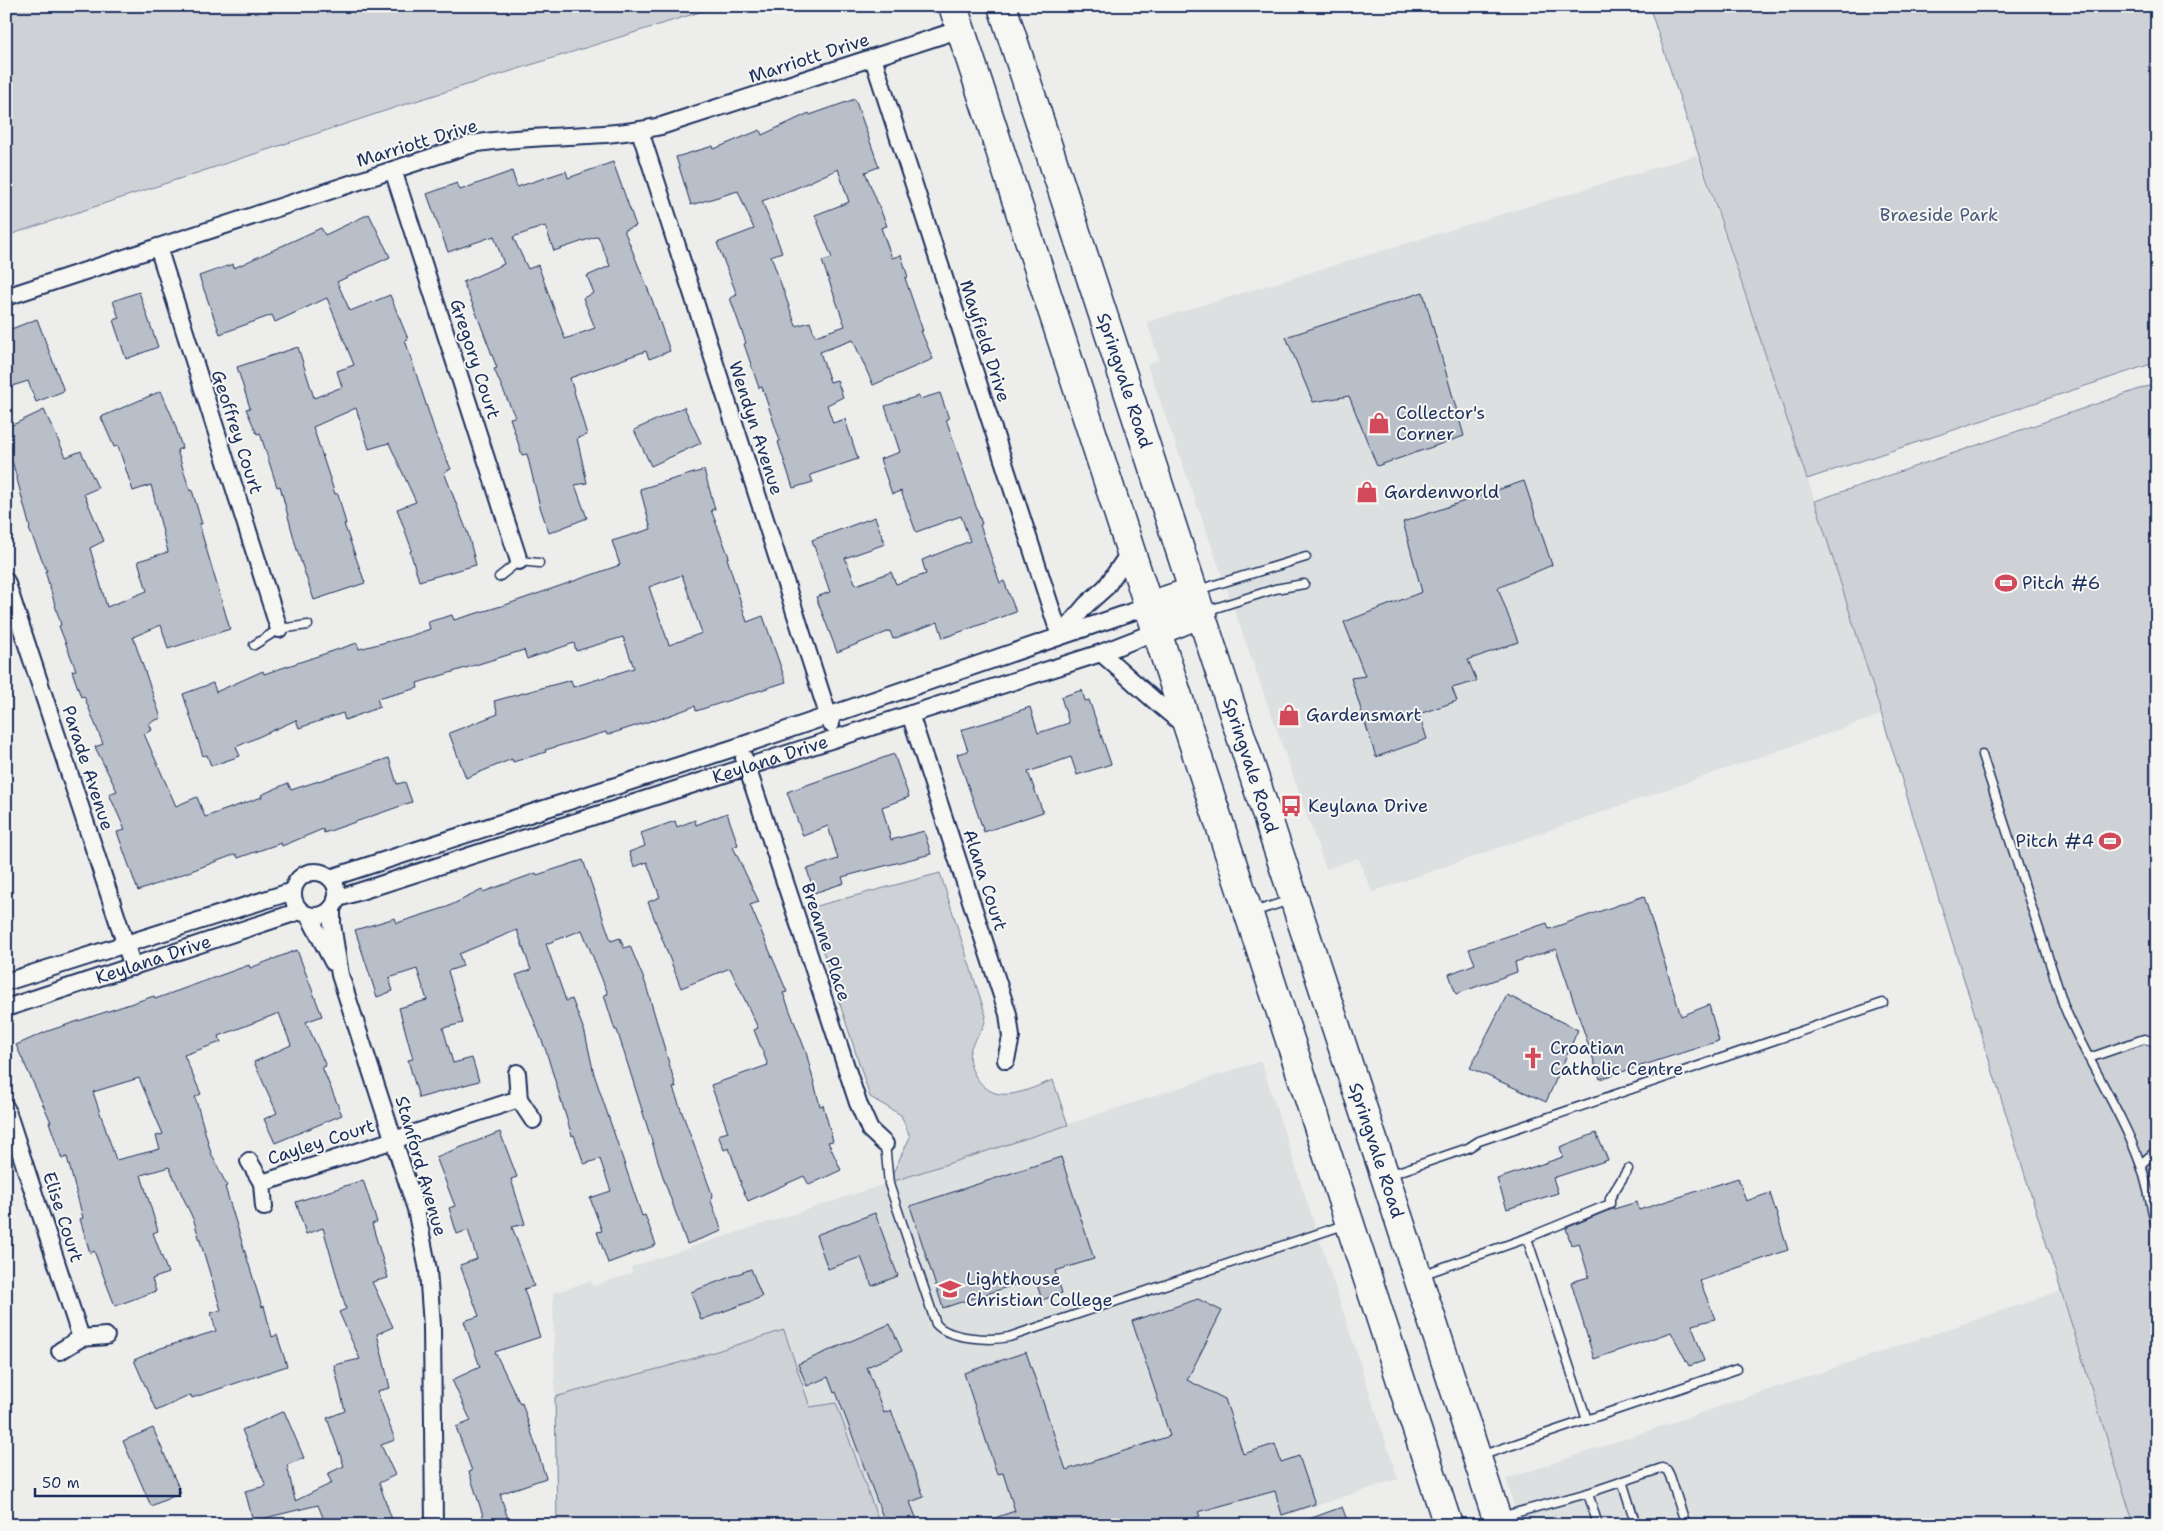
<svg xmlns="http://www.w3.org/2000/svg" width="2163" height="1531" font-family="'Shantell Sans',sans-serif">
  <rect width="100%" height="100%" fill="#edeeec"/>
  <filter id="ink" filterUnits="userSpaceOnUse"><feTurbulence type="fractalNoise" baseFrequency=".02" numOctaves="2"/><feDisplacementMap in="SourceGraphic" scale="10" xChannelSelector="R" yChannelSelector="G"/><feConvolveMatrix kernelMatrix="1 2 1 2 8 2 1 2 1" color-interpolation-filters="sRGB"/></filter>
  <g filter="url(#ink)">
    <g fill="#dde0e1">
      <path d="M1697 155 1815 501 1881 715 1372 892 1358 858 1326 869 1147 364 1159 360 1147 322Z"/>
      <path d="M1261 1061 1398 1479 1258 1525H557L553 1293 591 1281 593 1286 632 1273 631 1267Z"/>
      <path d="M2060 1291 2134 1525H1520L1506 1479Z"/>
    </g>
    <g fill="#ced2d7" stroke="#74809a">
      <path d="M6 6H719L403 105 6 236Z"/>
      <path d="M1649 6H2157V362L1807 479Z"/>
      <path d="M2157 383V1525H2134L1815 501Z"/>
      <path d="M940 873 986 1016C985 1031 973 1038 970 1051 968 1061 971 1069 976 1077 996 1108 1026 1090 1053 1080L1068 1125 888 1183 910 1137 901 1115 870 1097 809 908Z"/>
      <path d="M784 1330 810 1407 836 1403 880 1525H557L555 1397 672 1365Z"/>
    </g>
    <g fill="#b9bfc8" stroke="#1b2f5e" fill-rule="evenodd">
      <path d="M855 99 879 167 865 172 887 226 881 228 892 258 901 255 908 277 905 278 923 331H921L933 359 873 385 853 340 820 352 830 382 837 380 843 397 827 405 833 423 845 419 858 459 810 475 813 482 793 488 778 442 780 441 762 387 759 388 744 344 746 343 730 298 737 295 717 243 754 229 738 191 691 205 676 157 713 146 714 149 760 130 762 135 809 113 810 115ZM838 169 849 202 815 215 832 258 822 261 845 326 815 336 810 322 796 326 771 256 782 252 762 201 794 189Z"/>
      <path d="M613 162 636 226 624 230 651 297 670 351 649 359 646 351 570 378 587 435 577 438 587 483 575 485 587 518 549 533 540 507 527 454 522 455 510 418 515 417 494 369 497 368 475 310 463 282 504 264 494 236 448 252 427 194 457 183 460 190 512 171 517 187 566 171 568 178ZM545 226 554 251 598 236 610 266 587 276 594 293 583 298 595 328 565 339 538 265 528 269 513 237Z"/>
      <path d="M369 214 390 257 337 282 350 311 390 295 408 339 405 340 437 438 451 469 444 472 468 534 476 565 419 581 410 551 412 550 397 509 416 502 389 443 369 449 356 408 313 427 335 494H338L346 524H344L365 583 314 600 297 550 280 486 277 487 260 433 257 434 246 409 250 408 237 367 298 347 314 398 342 387 337 371 354 365 327 298 275 322 272 315 220 334 199 276 233 264 234 268 321 228 325 235Z"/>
      <path d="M139 292 158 347 126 359 113 320 119 318 113 301Z"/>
      <path d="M1423 292 1464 436 1377 466 1349 396 1313 402 1286 337Z"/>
      <path d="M37 319 64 391 36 402 28 381 6 388V331Z"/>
      <path d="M161 391 174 421 182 448 177 450 190 491 192 490 202 524H199L230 629 168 649 161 625 133 637 161 718 149 723 152 730 144 734 176 806 197 797 205 817 262 797 261 795 288 783 291 790 389 758 397 784 405 782 412 802 324 833 323 829 282 846 281 843 238 858 236 854 138 891 117 832 125 830 109 794 117 791 95 747 103 744 84 696 81 697 72 671 76 670 59 626 61 625 45 571H47L29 529 30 528 13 464 6 451V428L44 410 66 457 81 451 98 488 84 494 104 541 90 548 107 607 147 591 138 561 168 552 151 485 133 491 118 446 114 447 101 417Z"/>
      <path d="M940 393 949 419H946L982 524 980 525 1000 583 1004 581 1016 612 943 638 938 622 893 639 890 631 837 652 816 597 830 592 812 540 875 517 885 544 845 558 856 585 891 572 896 584 926 574 922 560 970 541 961 516 916 532 901 491 892 494 880 459 900 452 885 406 919 396 920 399Z"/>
      <path d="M684 407 701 443 651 466 634 430Z"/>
      <path d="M704 470 715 509 711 510 729 557 727 558 747 622 763 616 786 682 696 711 695 706 654 721V720L607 735 606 732 545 750 546 752 513 762 512 759 466 778 449 733 498 714 494 701 571 680 573 687 634 668 623 637 576 651 574 643 527 659 524 650 417 683 418 688 377 699 380 707 345 720 343 713 299 728 296 720 236 747 240 756 211 766 207 755 203 756 183 694 213 683 216 692 263 671 264 674 357 643 359 649 410 636 430 629 428 622 452 615 454 620 508 604 620 565 612 541 651 529 640 489ZM682 575 702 633 669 645 649 587Z"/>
      <path d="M1524 481 1552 565 1498 588 1518 642 1468 660 1477 681 1452 688 1457 701 1419 714 1427 739 1376 757 1351 678 1365 676 1344 622 1422 592 1403 522Z"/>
      <path d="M1082 690 1085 701 1089 700 1111 764 1077 775 1071 757 1028 772 1043 812 984 832 957 754 968 751 961 730 1004 717V716L1030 707 1038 733 1069 723 1061 697Z"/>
      <path d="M894 754 909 797 882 807 891 840 924 831 931 854 842 877 844 883 814 893 807 869 838 859 828 826 803 836 787 792Z"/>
      <path d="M727 813 738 845 733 847 759 902 750 905 787 992 783 993 806 1052 820 1106 823 1105 833 1141 828 1142 841 1170 809 1185 804 1176 748 1201 740 1184 741 1183 729 1148 724 1150 718 1135 728 1132 711 1085 768 1065 754 1030 758 1028 730 968 681 988 648 902 660 897 647 862 634 867 629 852 645 846 641 833 675 821 677 827 695 820 696 825Z"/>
      <path d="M583 860 611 941 620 938 624 948 630 946 645 982 676 1087 673 1088 712 1194 711 1201 722 1231 687 1244 664 1180 617 1030H615L604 995 608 994 582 930 546 944 566 1001 572 999 585 1033 594 1074 614 1133 642 1216 645 1215 656 1245 608 1263 597 1232 602 1231 590 1198 611 1191 600 1159 584 1164 574 1135 572 1136 546 1051 516 975 531 970 517 930 459 954 463 966 448 971 463 1023 443 1028 453 1063 472 1058 479 1081 419 1098 408 1060 413 1059 399 1008 427 1000 417 969 389 978 393 991 377 997 355 930 395 918 397 923 447 907 482 890 483 892 536 873 537 875Z"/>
      <path d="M1644 896 1681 1016 1709 1005 1719 1041 1600 1079 1556 949 1515 962 1517 972 1456 994 1449 974 1475 964 1469 949 1547 923 1549 929Z"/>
      <path d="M297 950 322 1016 306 1022 326 1066 322 1067 342 1115 275 1143 264 1119 277 1113 254 1062 291 1045 279 1013 219 1036 221 1042 184 1055 201 1094 195 1097 211 1153 227 1186 225 1187 262 1307 264 1306 272 1337 277 1335 287 1366 192 1398 191 1395 156 1411 134 1360 161 1348 216 1331 211 1313 221 1310 194 1221 169 1167 141 1175 158 1231 153 1233 168 1273 152 1279 156 1291 115 1306 94 1251 90 1253 80 1219 83 1218 67 1157 62 1159 49 1122H51L16 1045 48 1031 154 996 155 999 249 965 250 968ZM139 1078 163 1134 156 1136 160 1149 116 1160 93 1092Z"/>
      <path d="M1507 995 1578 1030 1546 1102 1470 1068Z"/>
      <path d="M500 1132 517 1177 511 1179 525 1224 512 1227 534 1286 524 1289 540 1337 495 1352 520 1404 522 1403 546 1478 500 1494 510 1525H486L469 1472 472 1471 456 1427 471 1421 452 1380 480 1367 464 1321 479 1316 460 1265 477 1259 468 1230 457 1234 449 1208 455 1206 436 1157Z"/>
      <path d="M1596 1133 1608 1160 1553 1178 1558 1193 1507 1209 1497 1179 1563 1157 1560 1147Z"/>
      <path d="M1061 1157 1094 1259 1055 1271 1062 1293 1042 1300 1035 1278 943 1308 910 1206Z"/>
      <path d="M1738 1178 1746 1201 1770 1193 1788 1250 1700 1281 1715 1319 1692 1325 1704 1361 1689 1366 1671 1332 1594 1359 1571 1282 1589 1277 1579 1243 1571 1245 1566 1228 1607 1211 1637 1202 1639 1210Z"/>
      <path d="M363 1180 377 1222 372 1224 388 1278 372 1282 393 1327 377 1334 390 1388 377 1391 395 1440 381 1445 395 1475 379 1483 394 1525H326L318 1505 253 1521 245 1491 266 1486 242 1430 284 1411 304 1458 287 1465 295 1501 332 1483 327 1474 344 1466 327 1418 345 1411 334 1365 360 1359 339 1312 346 1309 323 1228 306 1234 296 1202Z"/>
      <path d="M875 1213 898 1276 872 1286 861 1257 828 1269 816 1235Z"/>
      <path d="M751 1269 762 1297 701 1320 691 1292Z"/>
      <path d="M1198 1299 1222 1311 1187 1380 1225 1399 1243 1454 1275 1444 1281 1462 1299 1456 1315 1504 1282 1515 1275 1491 1198 1512 1200 1516 1175 1525H983V1522L1015 1511 1003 1473 997 1474 964 1373 1026 1352 1066 1470 1170 1436 1132 1321Z"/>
      <path d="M890 1324 902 1351 867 1367 884 1413 891 1410 924 1497 910 1502 919 1525H886L836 1392 834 1393 828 1377 807 1386 798 1364Z"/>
      <path d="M153 1428 181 1493 151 1506 123 1441Z"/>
      <path d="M1342 1507 1349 1525H1298V1523Z"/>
    </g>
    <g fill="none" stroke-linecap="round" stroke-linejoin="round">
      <g stroke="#1b2f5e" stroke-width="11">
        <g id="lane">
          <path d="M499 577 519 561 539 563"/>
          <path d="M1198 590 1306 557"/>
          <path d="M1206 611 1275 589 1304 584"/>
          <path d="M254 645 279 629 308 625"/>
          <path d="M1982 755 2064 1006C2086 1060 2120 1108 2140 1163 2148 1184 2151 1208 2157 1230"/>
          <path d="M1253 912 1290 900"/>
          <path d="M2089 1058 2144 1039 2152 1041 2157 1048"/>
          <path d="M885 1144 889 1184 936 1324C949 1339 991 1341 1009 1337L1347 1224"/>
          <path d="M2141 1164 2157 1150"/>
          <path d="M1389 1175 1468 1148 1479 1141 1883 1003"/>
          <path d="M1527 1238 1587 1420"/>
          <path d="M1421 1275 1527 1238 1610 1204V1198L1628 1169"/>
          <path d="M1480 1456 1737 1369"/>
          <path d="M1622 1481 1636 1525"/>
          <path d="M1588 1493 1598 1525"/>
          <path d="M1500 1517 1588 1493 1662 1468 1667 1470 1670 1476 1686 1525"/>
        </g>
      </g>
      <g stroke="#1b2f5e" stroke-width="20">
        <g id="street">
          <path d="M873 58 1060 636"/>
          <path d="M640 131 831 724"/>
          <path d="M393 170 519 561"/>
          <path d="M158 247 279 629"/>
          <path d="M6 297 472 144C535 133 599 140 661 126L961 29"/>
          <path d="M6 581 133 967"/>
          <path d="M1060 636 1086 605 1106 587 1130 552"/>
          <path d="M1101 653C1130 678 1157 705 1188 728"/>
          <path d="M910 714 1008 1014 1011 1037 1006 1060"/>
          <path d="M744 758 858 1103 870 1130 885 1144"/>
          <circle cx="315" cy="894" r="22"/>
          <path d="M330 878 740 746 1149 606"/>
          <path id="s1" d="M336 899 1101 653 1157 631"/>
          <path d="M332 908V924L340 975 416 1209 428 1270 432 1326 434 1525"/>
          <path d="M309 916 333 962"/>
          <path d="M6 982 293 891"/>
          <path id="s2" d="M6 1008 300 911"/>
          <path d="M517 1073 519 1099 533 1120"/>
          <path d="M6 1108 81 1338"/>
          <path d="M249 1161 262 1183 264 1207"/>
          <path d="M262 1183 519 1099"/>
          <path d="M60 1351 81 1338 106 1336"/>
        </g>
      </g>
      <g stroke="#1b2f5e" stroke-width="31">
        <g id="highway">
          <path d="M953 6 1448 1525"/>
          <path id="s3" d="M1002 6 1499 1525"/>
          <path d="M1149 606 1194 591"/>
          <path d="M1157 631 1202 613"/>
        </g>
      </g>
      <use href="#lane" stroke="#f6f6f2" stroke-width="8"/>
      <use href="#street" stroke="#f6f6f2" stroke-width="16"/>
      <use href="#highway" stroke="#f6f6f2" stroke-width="28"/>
    </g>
  </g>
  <defs>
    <g id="shop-bare" transform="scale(1.725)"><path d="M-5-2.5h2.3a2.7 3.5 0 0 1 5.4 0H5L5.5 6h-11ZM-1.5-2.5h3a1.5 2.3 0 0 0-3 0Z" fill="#d1495b" stroke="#f6f6f2" stroke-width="2.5" paint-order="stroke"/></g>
    <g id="stadium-bare" transform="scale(1.725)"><path d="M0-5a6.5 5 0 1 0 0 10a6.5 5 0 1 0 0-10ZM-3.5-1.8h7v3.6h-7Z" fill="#d1495b" stroke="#f6f6f2" stroke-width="2.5" paint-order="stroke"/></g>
    <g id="bus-bare" transform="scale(1.725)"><path d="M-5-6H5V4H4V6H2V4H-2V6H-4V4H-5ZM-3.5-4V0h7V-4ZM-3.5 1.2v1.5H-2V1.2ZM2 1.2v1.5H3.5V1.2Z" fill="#d1495b" stroke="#f6f6f2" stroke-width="2.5" paint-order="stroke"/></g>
    <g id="church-bare" transform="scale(1.725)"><path d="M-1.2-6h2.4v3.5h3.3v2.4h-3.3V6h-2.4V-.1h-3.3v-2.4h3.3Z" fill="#d1495b" stroke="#f6f6f2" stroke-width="2.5" paint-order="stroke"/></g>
    <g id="school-bare" transform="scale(1.725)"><path d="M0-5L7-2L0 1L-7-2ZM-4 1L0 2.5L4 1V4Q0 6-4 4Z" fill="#d1495b" stroke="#f6f6f2" stroke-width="2.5" paint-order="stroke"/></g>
  </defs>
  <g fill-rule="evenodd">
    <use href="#shop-bare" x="1379" y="423"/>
    <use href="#shop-bare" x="1367" y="492"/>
    <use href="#stadium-bare" x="2006" y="583"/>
    <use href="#shop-bare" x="1289" y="715"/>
    <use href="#bus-bare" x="1291" y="806"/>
    <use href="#stadium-bare" x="2110" y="841"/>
    <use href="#church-bare" x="1533" y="1058"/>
    <use href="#school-bare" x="950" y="1289"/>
  </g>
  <g text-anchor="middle" stroke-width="4" stroke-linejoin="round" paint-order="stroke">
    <g font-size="18" fill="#1b2f5e" stroke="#f6f6f2">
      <text transform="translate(809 58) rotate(-18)" y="6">Marriott Drive</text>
      <text transform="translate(417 143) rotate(-17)" y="6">Marriott Drive</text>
      <text transform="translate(985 341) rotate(72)" y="6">Mayfield Drive</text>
      <text transform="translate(475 359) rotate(72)" y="6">Gregory Court</text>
      <text dy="6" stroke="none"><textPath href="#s3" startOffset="394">Springvale Road</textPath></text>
      <text transform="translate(756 428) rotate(72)" y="6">Wendyn Avenue</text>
      <text transform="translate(237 432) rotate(72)" y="6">Geoffrey Court</text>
      <text dy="6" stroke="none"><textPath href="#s1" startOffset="456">Keylana Drive</textPath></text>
      <text dy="6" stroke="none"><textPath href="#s3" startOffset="799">Springvale Road</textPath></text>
      <text transform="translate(88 768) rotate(72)" y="6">Parade Avenue</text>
      <text transform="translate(985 880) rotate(72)" y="6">Alana Court</text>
      <text transform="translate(826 942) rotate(72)" y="6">Breanne Place</text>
      <text dy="6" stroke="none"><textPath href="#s2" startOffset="155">Keylana Drive</textPath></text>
      <text transform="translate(321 1142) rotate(-18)" y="6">Cayley Court</text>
      <text dy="6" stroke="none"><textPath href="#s3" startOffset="1204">Springvale Road</textPath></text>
      <text transform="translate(421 1166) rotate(74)" y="6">Stanford Avenue</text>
      <text transform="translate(63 1217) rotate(72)" y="6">Elise Court</text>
    </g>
    <g font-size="18" fill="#48587c" stroke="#f6f6f2">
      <text x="1939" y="221">Braeside Park</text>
    </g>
    <g font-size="18" fill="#1b2f5e" stroke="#f6f6f2" text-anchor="start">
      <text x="1396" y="419">Collector's<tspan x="1396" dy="21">Corner</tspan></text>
      <text x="1384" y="498">Gardenworld</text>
      <text x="2022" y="589">Pitch #6</text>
      <text x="1306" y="721">Gardensmart</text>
      <text x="1308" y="812">Keylana Drive</text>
      <text x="2094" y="847" text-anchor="end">Pitch #4</text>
      <text x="1550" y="1054">Croatian<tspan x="1550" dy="21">Catholic Centre</tspan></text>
      <text x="966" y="1285">Lighthouse<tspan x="966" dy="21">Christian College</tspan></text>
    </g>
  </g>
  <rect width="2163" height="1531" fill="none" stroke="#f6f6f2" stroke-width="25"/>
  <rect x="12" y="12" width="2138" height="1506" fill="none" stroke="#1b2f5e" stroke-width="2" filter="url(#ink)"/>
  <path d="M35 1488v8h145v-8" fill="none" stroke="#1b2f5e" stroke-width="2.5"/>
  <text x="42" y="1488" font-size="15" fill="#1b2f5e" stroke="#f6f6f2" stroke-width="4" paint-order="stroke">50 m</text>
</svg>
